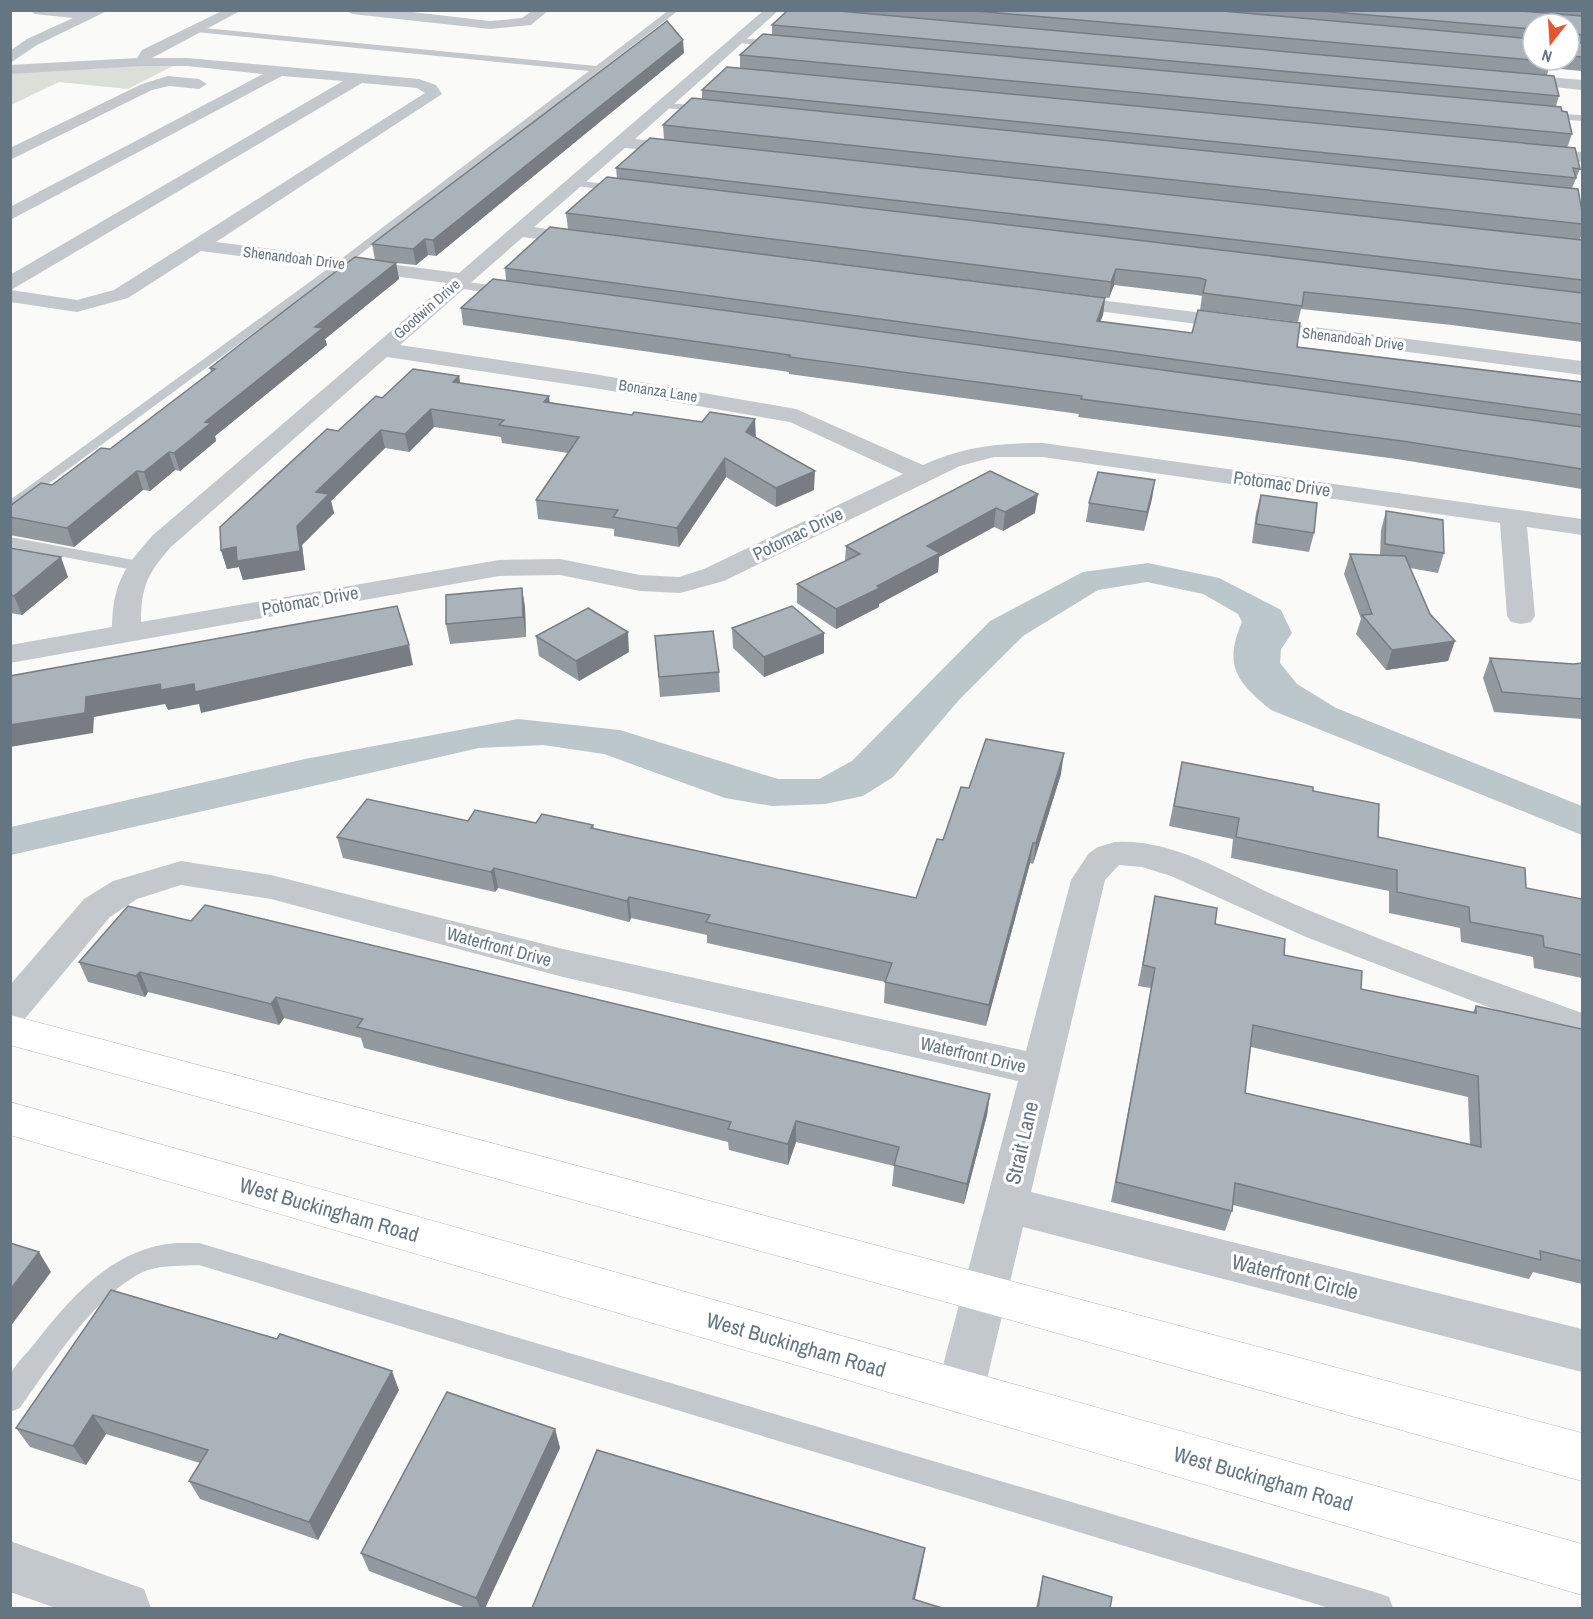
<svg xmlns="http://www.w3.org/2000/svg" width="1593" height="1619" font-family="'Archivo Narrow',sans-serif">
  <rect width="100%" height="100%" fill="#fafaf8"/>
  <path fill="#dadfd7" d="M177 64 128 89 59 82 11 105V72Z"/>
  <path fill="#bbc7cb" d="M1148 563 1219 578 1281 610 1292 633 1281 649 1280 663 1297 684 1336 708 1582 806V835L1271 710C1237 682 1223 666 1242 622L1238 614 1203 594 1147 582 1098 590 1023 636 959 700 893 777 863 796 825 804 772 806 725 798 604 754 543 745 479 748 11 855V827L305 759 518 719 620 730 778 779H819L852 761 990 621 1083 572Z"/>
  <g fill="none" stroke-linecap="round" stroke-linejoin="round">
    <g stroke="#b3babf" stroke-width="1">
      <g id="secondary">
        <path d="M10 1015 1582 1433V1481L986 1313 10 1045Z"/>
        <path d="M10 1102 1582 1544V1595L10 1135Z"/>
      </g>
    </g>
    <g fill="#c3c8cc" fill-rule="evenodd">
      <path d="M669 10H679L345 266 10 512V500L337 262 589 71 196 32 193 27 596 66Z"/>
      <path d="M736 38 779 41 783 44 779 47 739 43Z"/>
      <path d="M662 103 710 106 715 109 710 112 665 108 662 107Z"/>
      <path d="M1540 113 1582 115V121L1543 118 1540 117Z"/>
      <path d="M573 180 621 186 626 189 621 192 569 185V181Z"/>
      <path d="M455 280 509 288 515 292 509 296 451 287V281Z"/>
      <path d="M10 537 139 561 147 566 139 571 10 547Z"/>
      <path d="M176 1243H199L1378 1593 1389 1597 1393 1608H1329L199 1265C183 1266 164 1265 148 1270 100 1288 49 1367 20 1408L10 1412C10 1402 7 1385 10 1376 14 1365 28 1352 35 1343 72 1296 113 1248 176 1243Z"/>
    </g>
    <g fill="#c3c8cc" fill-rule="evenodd">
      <path d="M29 10H109L37 45 10 63V51L27 39 73 18 35 14Z"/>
      <path d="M224 10H242L152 58H187L419 79 436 85 442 94 216 242 459 273 764 10H779L635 139 694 146 697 150 694 154 625 148 534 227 594 236 597 240 594 244 587 246 523 237 400 345 600 375 796 409 923 465C964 446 999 443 1043 443L1582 519V535L1527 527 1535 616 1531 622 1521 624 1511 622 1507 616 1500 523 1043 457H994L960 466 724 581 680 593 640 591 560 575 499 576 10 663V645L112 627C113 584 124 567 153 535L447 283 201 251 128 298 84 310 77 312 10 302V275L343 81 282 76 10 220V207L263 74 187 66H142L10 74V65L137 58 142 50ZM362 83 417 88 425 93 114 290 77 300 11 290ZM387 357 600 389 790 422 903 474 704 569 679 577 640 575 560 559 499 560 141 622C141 586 148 573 171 547Z"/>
      <path d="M346 10H395L490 21 522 18 533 10H549L531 25 490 29 352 14Z"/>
      <path d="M1511 74 1582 80V90L1506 82 1503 79 1506 76Z"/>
      <path d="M168 76 199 79 207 84 199 89 169 86 152 90 10 160V148L142 84Z"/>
      <path d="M1532 148 1582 152V162L1526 157 1523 153 1526 149Z"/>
      <path d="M1060 295 1582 361V375L1053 305 1050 301 1053 297Z"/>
      <path d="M1115 842C1178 838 1238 881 1294 904 1388 944 1486 979 1582 1013V1043L1306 937 1171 876 1142 867 1119 865 1105 880 1031 1192 1582 1329V1372L1023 1227 984 1392 977 1408 960 1414 943 1408 936 1392 1018 1081 563 977 271 899 181 885 137 899 110 917 23 1021 10 1025V985L84 899 113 881 181 861 271 875 563 949 1026 1051 1071 880 1089 853 1098 847Z"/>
      <path d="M10 1541 144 1589 151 1608H56L10 1592Z"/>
    </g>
    <use href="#secondary" fill="#fff" fill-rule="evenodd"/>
  </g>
  <g fill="#929a9f" fill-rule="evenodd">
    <path d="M788 10H1582V71L1549 68 1547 75 1559 96 1556 106 1562 111 1572 134 1567 148 1580 169 1572 188 1582 211V233L1580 240H1582V342L1452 325 1301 309 1298 322 1200 310 1202 296 1197 295 1114 285 1109 298 568 229 566 213 617 178 616 168 664 139 663 125 702 99V90L740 68V55L772 35V25ZM1533 24H1569V60H1533Z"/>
    <path d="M684 53 436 256 428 255 416 265 396 263 399 279 325 339 327 345 215 436 216 441 180 471 175 470 150 491 143 490 74 547 10 535V506L52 485 110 449 211 372 210 368 375 260 372 244Z"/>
    <path d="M505 268 1105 298 1103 315 1100 322 1582 382V489L1397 459 1078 417 1079 414 789 374V372L463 325 461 308 506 281Z"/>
    <path d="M459 376 460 383 550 402 756 437 755 438 814 490 776 507 726 477 679 547 614 536V529L538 519 536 500 568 453 502 443 501 437 434 427 409 452 385 448 331 501 334 513 302 545 305 570 243 580 239 567 227 569 221 550 338 431 382 398Z"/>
    <path d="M990 471 1035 513 1003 531 994 527 939 557 938 572 879 604V607L836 629 797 603V584L845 561 846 546Z"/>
    <path d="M1155 480 1144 531 1086 522 1089 503Z"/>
    <path d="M1261 495 1314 533 1309 552 1252 543 1256 513Z"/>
    <path d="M1386 511 1444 553 1438 573 1410 568 1448 661 1386 670 1356 634 1361 619 1344 574 1350 554 1380 555 1381 530Z"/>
    <path d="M10 548 68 577 22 615 10 613Z"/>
    <path d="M522 588 525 608 526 637 450 644 446 624Z"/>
    <path d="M732 628 824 653 764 677 733 648Z"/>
    <path d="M536 636 629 652 579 681 539 656Z"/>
    <path d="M655 636 719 672 720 692 660 697Z"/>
    <path d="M1490 658 1573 664 1582 663V719L1494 712 1483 678Z"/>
    <path d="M1182 762 1313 791 1378 837 1526 888 1582 899V978L1534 968 1533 957 1461 942 1460 928 1389 913V891L1231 858 1233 839 1169 826Z"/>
    <path d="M1061 774 1033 864 1030 863 986 1026 884 1003 885 982 707 943V935L631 918 629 922 498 888 495 892 343 858 337 837 468 821 593 825 594 829 916 898 943 840 969 788Z"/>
    <path d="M1155 896 1215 924 1361 989 1473 1012 1476 1006 1582 1029V1284L1533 1272 1529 1279 1233 1205 1232 1211 1225 1231 1111 1202 1151 988 1138 986ZM1251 1047 1468 1097 1470 1145 1245 1093Z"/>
    <path d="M191 921 990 1094 987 1115 964 1204 892 1186 894 1166 796 1142 788 1165 729 1150 728 1142 364 1048 361 1038 284 1018 279 1025 148 992 145 997 88 982 79 962Z"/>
    <path d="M277 1339 399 1390 318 1540 200 1499 189 1481 200 1463 106 1434 86 1465 30 1447 16 1428Z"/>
    <path d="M555 1429 560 1448 485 1608H466L369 1571 361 1553Z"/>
    <path d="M1043 1576 1110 1608H1036Z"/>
  </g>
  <g fill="#777d82">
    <path d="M683 40 684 53 436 256 433 240Z"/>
    <path d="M425 239 428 255 416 265 413 249Z"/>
    <path d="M396 263 399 279 325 339 327 345 215 436 216 441 180 471 174 453 205 422 315 327Z"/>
    <path d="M1116 269 1114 285 1109 298 1111 282Z"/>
    <path d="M1105 298 1103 315 1094 338 1097 321Z"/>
    <path d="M459 376 462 394 453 382Z"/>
    <path d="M549 396 551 414 544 402Z"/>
    <path d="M431 409 434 427 409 452 405 434Z"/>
    <path d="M755 419 756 437 747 451 746 432Z"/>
    <path d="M381 430 385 448 331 501 334 513 302 545 305 570 243 580 239 567 227 569 221 550 297 526 316 492Z"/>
    <path d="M169 452 175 470 150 491 144 472Z"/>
    <path d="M725 458 726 477 679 547 677 528Z"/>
    <path d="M137 471 143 490 74 547 67 528Z"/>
    <path d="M815 471 814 490 776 507V488Z"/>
    <path d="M1155 480 1152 499 1144 531 1147 512Z"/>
    <path d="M1038 494 1035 513 1003 531 1005 512Z"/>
    <path d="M996 508 994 527 939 557 938 572 879 604V607L836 629V609L877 586 927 546Z"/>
    <path d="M61 557 68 577 22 615 14 596Z"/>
    <path d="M522 588 525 608 526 637 523 617Z"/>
    <path d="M628 632 629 652 579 681 576 661Z"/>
    <path d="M824 633V653L764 677V657Z"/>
    <path d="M1455 641 1448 661 1386 670 1392 650Z"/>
    <path d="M409 645 413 665 201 713 199 704 168 710 165 704 94 717 93 733 10 747V725L86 697 160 684Z"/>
    <path d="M1064 753 1061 774 1033 864 1036 843Z"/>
    <path d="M1033 843 1030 863 986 1026 989 1005Z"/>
    <path d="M494 868 498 888 495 892 491 872Z"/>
    <path d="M629 897 631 918 629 922 627 901Z"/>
    <path d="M140 972 148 992 145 997 136 976Z"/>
    <path d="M276 997 284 1018 279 1025 271 1004Z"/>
    <path d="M990 1094 987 1115 964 1204 967 1184Z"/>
    <path d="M796 1121V1142L788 1165V1144Z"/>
    <path d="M39 1252 51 1272 10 1327V1290Z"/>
    <path d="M392 1371 399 1390 318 1540 309 1522Z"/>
    <path d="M93 1415 106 1434 86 1465 73 1446Z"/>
    <path d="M555 1429 560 1448 485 1608H480L476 1598Z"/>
    <path d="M925 1548 922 1566 913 1608V1599Z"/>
  </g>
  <g fill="#aab3b9" stroke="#777d82" stroke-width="1.5" fill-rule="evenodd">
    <path d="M788 10H828L1554 76 1559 96 772 25Z"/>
    <path d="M965 10H1211L1533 39V60Z"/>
    <path d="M1310 10H1509L1582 16V35L1572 33 1571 41 1582 43V57L1569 56V24H1533V29Z"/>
    <path d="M667 21 683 40 433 240 425 239 413 249 372 244Z"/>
    <path d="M763 34 1561 107 1562 111 1567 112 1572 134 740 55Z"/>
    <path d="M727 67 1575 148 1580 169 1573 168 1576 178 702 90Z"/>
    <path d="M692 98 1578 189 1582 211V224L663 125Z"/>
    <path d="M650 138 1582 240V280L616 168Z"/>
    <path d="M607 177 1582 293V324L1457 308 1304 292 1302 306 1203 293 1206 280 1200 278 1116 269 1111 282 566 213Z"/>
    <path d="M550 227 1105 298 1097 321 1192 333 1198 310 1300 323 1297 347 1582 382V415L505 268Z"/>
    <path d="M355 257 396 263 315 327 323 328 205 422 211 423 174 453 169 452 144 472 137 471 67 528 10 517V506L41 483 52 485 101 448 110 449 215 369 210 368 242 343Z"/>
    <path d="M493 279 1582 427V469L1402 441 1081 399 1082 396 789 357 790 355 461 308Z"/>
    <path d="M413 369 459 376 453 382 549 396 544 402 632 415 634 412 702 422 710 412 755 419 746 432 815 471 776 488 725 458 677 528 613 517 618 510 536 500 579 437 499 425 504 420 431 409 405 434 381 430 316 492 329 494 297 526 300 551 237 561 236 547 221 550 220 527 327 429 338 431 376 396 382 398Z"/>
    <path d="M990 471 1038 494 1005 512 996 508 927 546 940 553 877 586 880 588 836 609 797 584 860 554 846 546Z"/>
    <path d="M1098 472 1155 480 1147 512 1089 503Z"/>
    <path d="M1261 495 1317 503 1314 533 1256 524Z"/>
    <path d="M1386 511 1443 520 1444 553 1385 544Z"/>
    <path d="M10 548 61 557 14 596 10 595Z"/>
    <path d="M1350 554 1405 556 1430 614 1455 641 1392 650 1362 615 1372 614Z"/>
    <path d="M522 588 523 617 446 624V595Z"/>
    <path d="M397 606 409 645 195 692 194 684 161 690 160 684 86 697 85 713 10 725V676Z"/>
    <path d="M792 606 824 633 764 657 732 628Z"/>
    <path d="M588 608 628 632 576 661 536 636Z"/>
    <path d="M713 631 719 672 659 677 655 636Z"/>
    <path d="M1490 658 1573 664 1582 663V699L1502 692Z"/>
    <path d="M986 739 1064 753 1036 843H1033L989 1005 885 982 892 963 706 922 710 915 629 897 627 901 494 868 491 872 337 837 367 799 468 821 475 810 536 823 542 814 593 825 591 828 916 898 937 839 943 840 961 787 969 788Z"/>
    <path d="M1182 762 1313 787V791L1379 804 1378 837 1525 868 1526 888 1582 899V955L1544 947 1543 936 1470 922 1469 907 1397 892V870L1236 837 1239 818 1174 806Z"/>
    <path d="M1155 896 1217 908 1215 924 1285 939 1284 955 1362 971 1361 989 1476 1013V1006L1582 1029V1261L1540 1251 1541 1260 1235 1183 1232 1211 1116 1182 1155 968 1143 965ZM1253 1025 1478 1076 1481 1147 1245 1093Z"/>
    <path d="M205 905 990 1094 967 1184 894 1165 899 1147 796 1121 788 1144 728 1129 731 1122 357 1027 363 1019 276 997 271 1004 140 972 136 976 79 962 128 906 191 921Z"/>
    <path d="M10 1243 39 1252 10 1290Z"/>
    <path d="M111 1290 277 1339 280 1334 392 1371 309 1522 189 1481 208 1450 93 1415 73 1446 16 1428Z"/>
    <path d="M447 1392 555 1429 476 1598 361 1553Z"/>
    <path d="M597 1450 925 1548 913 1599 942 1608H532Z"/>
    <path d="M1043 1576 1112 1597 1110 1608H1038Z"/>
  </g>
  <g text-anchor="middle" stroke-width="6" stroke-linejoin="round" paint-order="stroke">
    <g font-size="15" fill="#657683" stroke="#fff">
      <text transform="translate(294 258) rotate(7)" y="5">Shenandoah Drive</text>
      <text transform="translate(427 309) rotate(-41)" y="5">Goodwin Drive</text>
      <text transform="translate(1353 339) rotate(7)" y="5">Shenandoah Drive</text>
      <text transform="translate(658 391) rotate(9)" y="5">Bonanza Lane</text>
    </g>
    <g font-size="18" fill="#657683" stroke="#fff">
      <text transform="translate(1282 484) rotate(8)" y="6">Potomac Drive</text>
      <text transform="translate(798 534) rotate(-26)" y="6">Potomac Drive</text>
      <text transform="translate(310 601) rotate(-10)" y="6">Potomac Drive</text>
      <text transform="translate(499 947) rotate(15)" y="6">Waterfront Drive</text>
      <text transform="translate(973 1055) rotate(13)" y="6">Waterfront Drive</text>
    </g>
    <g font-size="21" fill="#657683" stroke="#fff">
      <text transform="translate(1022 1143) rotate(-77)" y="7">Strait Lane</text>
      <text transform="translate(329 1210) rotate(16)" y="7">West Buckingham Road</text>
      <text transform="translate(1295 1277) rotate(14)" y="7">Waterfront Circle</text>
      <text transform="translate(796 1345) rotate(16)" y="7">West Buckingham Road</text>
      <text transform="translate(1263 1479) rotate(16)" y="7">West Buckingham Road</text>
    </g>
  </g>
  <rect width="1593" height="1619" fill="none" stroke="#657683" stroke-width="24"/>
  <g transform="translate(1551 42) rotate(197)"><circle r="28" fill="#ffffff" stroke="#c1c8cd" stroke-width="1.5"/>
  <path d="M0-4.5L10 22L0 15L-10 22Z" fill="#e4572e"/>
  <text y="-9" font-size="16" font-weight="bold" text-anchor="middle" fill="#657683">N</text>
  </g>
</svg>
